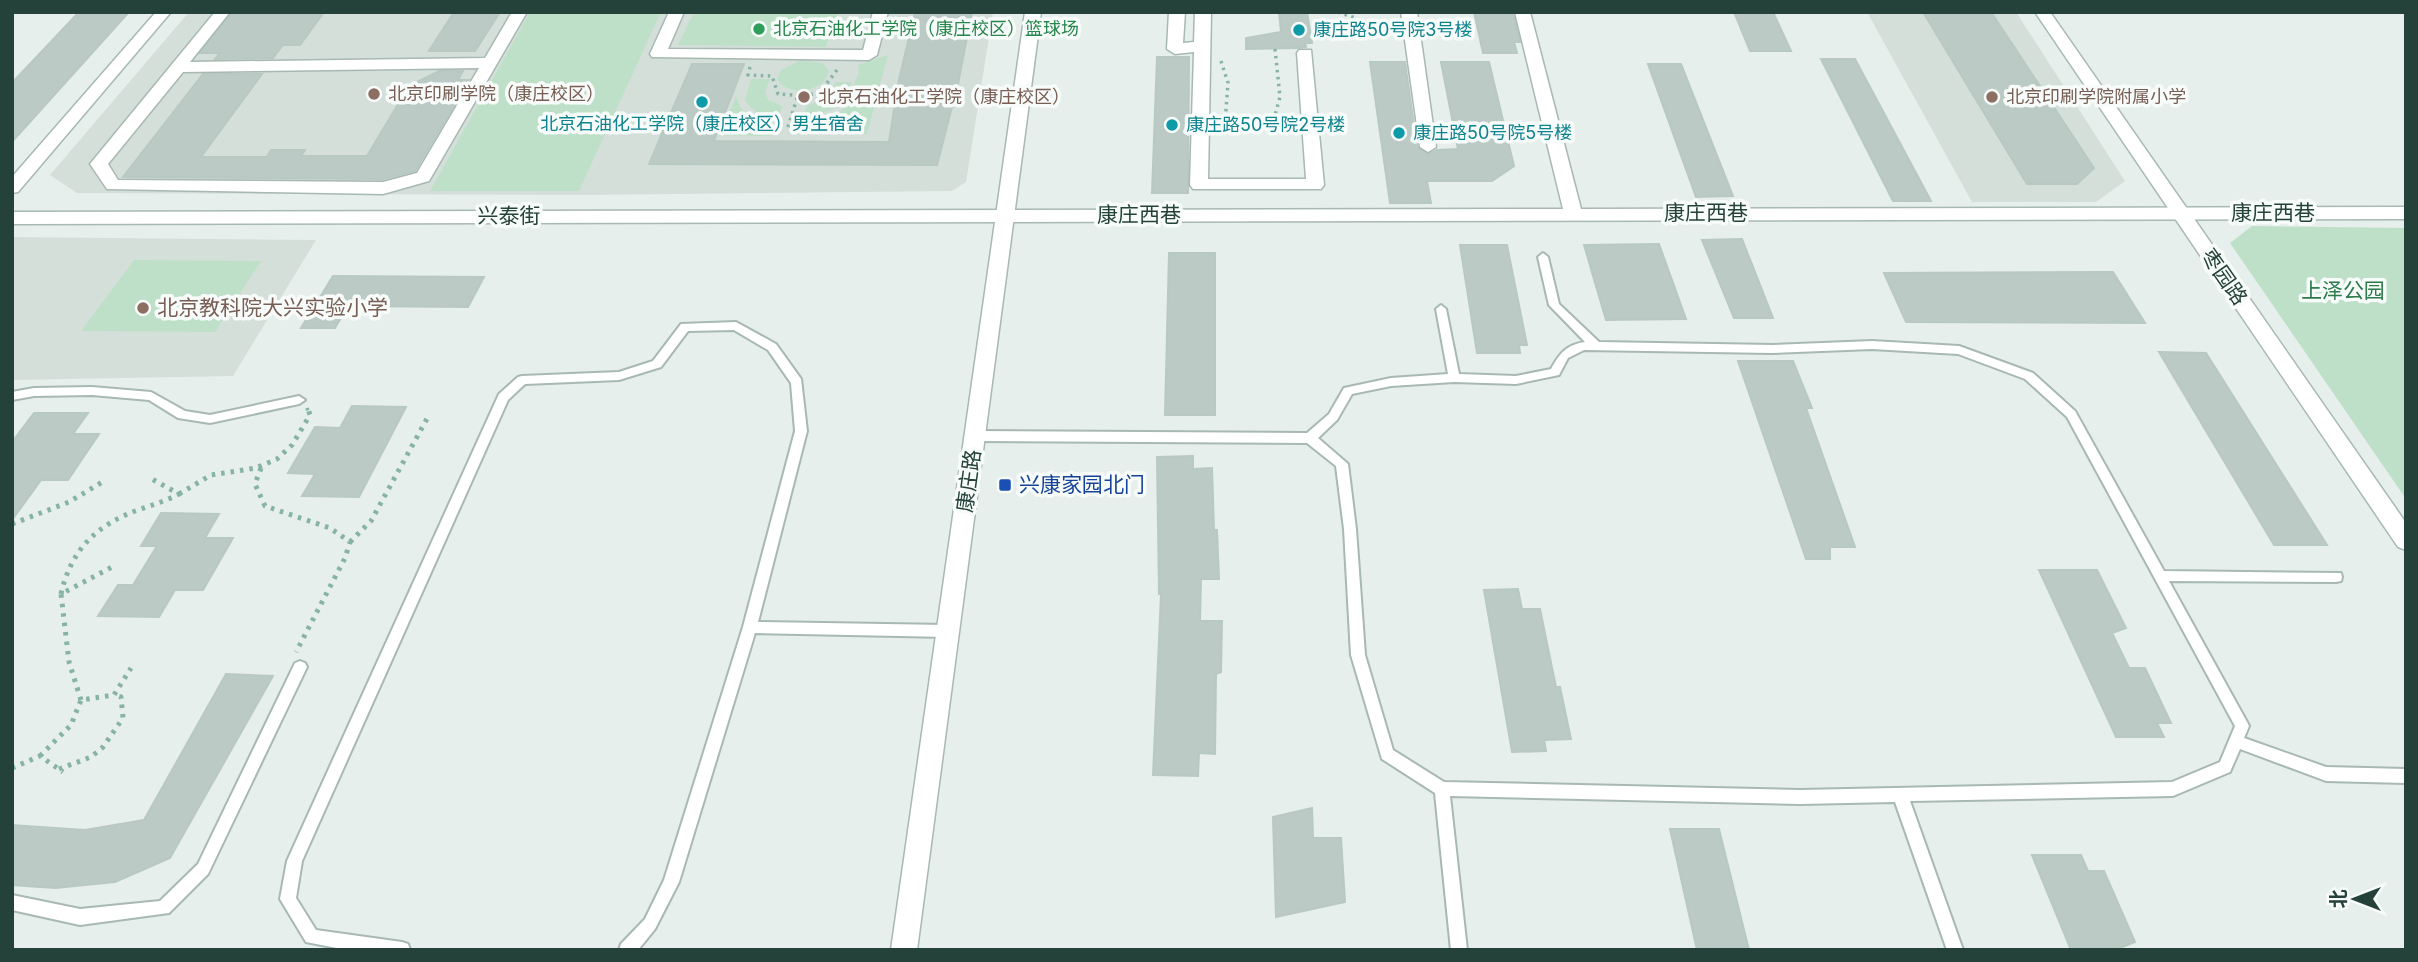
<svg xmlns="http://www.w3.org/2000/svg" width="2418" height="962" font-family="Inter,'Noto Sans SC',sans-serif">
  <rect width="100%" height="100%" fill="#e6efeb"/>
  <g fill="#d4dfda">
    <path d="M189 12H993L966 182 952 191 583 195 77 193 50 175Z"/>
    <path d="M1867 12H2016L2125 181 2096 202H1972Z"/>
    <path d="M12 237 316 240 233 376 12 380Z"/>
  </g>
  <g fill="#bfe0c8">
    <path d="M530 12H661L579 191H430Z"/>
    <path d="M694 12H838L826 47 678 45Z"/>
    <path d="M888 55 867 134 807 133 842 110 859 73 858 65Z"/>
    <path d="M801 60 823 63 829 71C825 92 788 98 777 79L781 70Z"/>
    <path d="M751 79H770L765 93 768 100 783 106 777 118C764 117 752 112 745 100Z"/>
    <path d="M836 82H852L836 108 802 120 807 106 825 98Z"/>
    <path d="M736 96C742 116 754 120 773 127L770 136 720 135Z"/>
    <path d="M2252 226 2406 228V499L2230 243Z"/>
    <path d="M134 260 261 261 215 332 81 331Z"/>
  </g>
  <g fill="#bbcac4" stroke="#b8c9c2" stroke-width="2">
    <path d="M79 12H129L12 142V83Z"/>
    <path d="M232 12H324L300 45H283L273 58 215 59 220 53H200Z"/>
    <path d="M454 12H500L475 51H429Z"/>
    <path d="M915 12H972L958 84 937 165 649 164 692 64H744L714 141 889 142 898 84Z"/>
    <path d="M1279 12H1307L1312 43H1305L1306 47 1297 48 1246 49V38L1281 32Z"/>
    <path d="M1474 12H1513L1520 42H1514L1517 53H1483Z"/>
    <path d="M1734 12H1773L1791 51H1750Z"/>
    <path d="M1923 12H1991L2094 168 2077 184H2027Z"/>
    <path d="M1157 57H1189L1188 193H1152Z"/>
    <path d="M1821 59H1855L1931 201H1893Z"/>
    <path d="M1370 62H1405L1417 147 1429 154 1437 150 1458 149 1441 62H1489L1514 166 1492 181H1427L1431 203H1390Z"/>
    <path d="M1648 64H1681L1733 196 1696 197Z"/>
    <path d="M439 71H463L458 80H469L415 171 383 179 123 177 203 74H262L201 157H267L271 150H305L301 156H367L409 86Z"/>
    <path d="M1742 239 1773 318H1734L1702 240Z"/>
    <path d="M1659 244 1686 319 1606 320 1584 245Z"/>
    <path d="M1460 245H1507L1527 345H1519L1520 353H1477Z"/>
    <path d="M1169 253H1215V415H1165Z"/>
    <path d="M2113 272 2145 323 1906 322 1884 273Z"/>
    <path d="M333 276 484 277 468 307 348 306 335 328H301Z"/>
    <path d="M2159 352 2206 353 2327 545H2274Z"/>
    <path d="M1738 361H1793L1812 408H1806L1855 547H1830V559H1806Z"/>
    <path d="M352 406 406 407 359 497 302 496 315 474 288 473 315 427 340 428Z"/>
    <path d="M34 413H88L73 434H99L68 480H41L12 520V442Z"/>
    <path d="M1193 456V469L1212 468 1214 530H1217L1219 579H1201L1200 621H1222L1221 672 1216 674 1215 754 1199 753 1198 776 1153 775 1161 594H1159L1157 457Z"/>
    <path d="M161 513 219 514 205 538H233L203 590H175L159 617 98 616 118 585H133L157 546H141Z"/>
    <path d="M2039 570H2097L2126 628 2112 633 2129 668H2145L2171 723H2157L2164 737H2116Z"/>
    <path d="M1518 589 1522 609H1540L1556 687H1560L1571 739 1544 740 1546 751 1512 752 1484 590Z"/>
    <path d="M226 674 273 676 170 858 115 882 55 888 12 885V825L85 830 144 820Z"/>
    <path d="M1312 808 1313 838H1341L1345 902 1276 917 1273 817Z"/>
    <path d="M1670 829H1719L1749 950H1697Z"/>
    <path d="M2032 855H2081L2088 871H2104L2135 942 2115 950H2071Z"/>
  </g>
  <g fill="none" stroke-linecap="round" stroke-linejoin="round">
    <g stroke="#a8b8b2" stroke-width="4">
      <g id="service">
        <path d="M1543 253 1548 257 1559 304 1599 342 1772 345 1872 341 1959 346 2033 373 2075 411 2164 571 2341 573 2342 577 2341 581 2336 582 2169 581 2247 722 2249 726 2244 738 2326 767 2406 769V783L2326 781 2240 749 2230 772 2173 796 1910 801 1963 950H1947L1895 802 1800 804 1450 796 1467 950H1451L1435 793 1382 759 1351 655 1344 529 1336 466 1307 443 975 441 969 436 975 431 1307 433 1329 414 1344 388 1391 378 1448 374 1436 309 1441 305 1446 309 1459 374 1516 376 1551 369C1560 353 1566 345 1585 342L1549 305 1538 257ZM1872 349 1958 354 2025 379 2067 417 2235 726 2220 762 2172 782 1800 790 1444 782 1393 750 1365 655 1356 529 1348 464 1318 438 1337 420 1352 394 1391 386 1454 382 1516 384 1559 375 1568 358 1584 350 1772 353Z"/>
        <path d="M736 322 776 344 801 379 807 431 758 622 947 625 952 627 954 631 952 635 947 637 755 633 679 882 655 929 638 950H619L621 944 645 919 664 880 743 627 795 431 791 383 768 350 734 330 688 331 661 367 619 380 525 384 508 400 302 861 296 898 316 930 402 942 408 944 410 950H347L306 942 280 899 287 861 499 394 518 377 522 376 619 372 653 361 681 324Z"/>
        <path d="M92 387 151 392 185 411 210 415 299 396 305 400 299 404 210 423 178 418 149 400 92 395 34 396 12 400V392L34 388Z"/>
        <path d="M300 661 305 663 307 667 208 874 169 913 80 925 12 910V895L80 909 160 901 198 864 295 663Z"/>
      </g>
    </g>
    <g stroke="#a8b8b2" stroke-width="3">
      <g id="minor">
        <path d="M156 12H171L18 192 12 193V177Z"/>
        <path d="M215 12H230L190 62 485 58 512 12H527L429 181 383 194 107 189 90 164ZM479 68 417 173 383 182 118 180 108 164 183 72Z"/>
        <path d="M669 12H684L668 49 863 50 873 12H888L877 55 869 60 652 57 650 54Z"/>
        <path d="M1169 12H1185L1183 43 1194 42 1195 12H1211L1208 179H1306L1297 53 1299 50H1311L1324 185 1321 189H1193L1190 185 1194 52 1175 54 1167 49Z"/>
        <path d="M1401 12H1417L1436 147 1428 152 1420 147Z"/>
        <path d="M1515 12H1530L1581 209 2406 207V219L12 224V212L1563 209Z"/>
      </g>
    </g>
    <g stroke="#a8b8b2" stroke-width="3">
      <g id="tertiary">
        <path d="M1025 12H1041L917 950H891Z"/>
        <path d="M2035 12H2050L2406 523V550L2398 547Z"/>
      </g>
    </g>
    <g stroke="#86b3a5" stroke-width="3.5" stroke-dasharray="2.5 4.5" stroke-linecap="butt">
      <path d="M1338 12 1373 24 1392 20"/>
      <path d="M1221 61 1228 83 1225 123 1236 131 1272 126 1280 97 1275 49"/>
      <path d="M750 67 748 75 772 76 778 94 806 96 821 91 837 70"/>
      <path d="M788 127 797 98"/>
      <path d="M307 408 308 411"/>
    </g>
    <g stroke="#86b3a5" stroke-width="5" stroke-dasharray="3.5 6" stroke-linecap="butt">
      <path d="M261 468 255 484 265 506 330 528 350 542 345 558 296 652"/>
      <path d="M179 494 211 475 256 468 277 459 292 445 310 415 308 409"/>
      <path d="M12 524 69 502 104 481"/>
      <path d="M350 542 371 521 429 415"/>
      <path d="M61 594C71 550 96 525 138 510 152 505 166 501 179 494L150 478"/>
      <path d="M81 700 69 662 61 594 112 567"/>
      <path d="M40 756 71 725 81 700 114 695 131 668"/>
      <path d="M12 768 40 756 63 772"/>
      <path d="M59 769 91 757 103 747 123 718 121 697 114 695"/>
    </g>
    <use href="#service" fill="#fff" fill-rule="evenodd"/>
    <use href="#minor" fill="#fff" fill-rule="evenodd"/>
    <use href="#tertiary" fill="#fff" fill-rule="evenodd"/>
  </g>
  <circle fill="#2e9e5b" stroke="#f7fbf9" stroke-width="2.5" cx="759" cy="29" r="7"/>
  <g fill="#0f9aa8" stroke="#f7fbf9" stroke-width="2.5">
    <circle cx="1299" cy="30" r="7"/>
    <circle cx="702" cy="102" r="7"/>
    <circle cx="1172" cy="125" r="7"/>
    <circle cx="1399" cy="133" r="7"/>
  </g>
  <g fill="#8d6e63" stroke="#f7fbf9" stroke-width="2.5">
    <circle cx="374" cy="94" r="7"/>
    <circle cx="804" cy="97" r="7"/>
    <circle cx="1992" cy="97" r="7"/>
    <circle cx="143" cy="308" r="7"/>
  </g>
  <rect fill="#1a4fb4" stroke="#f7fbf9" stroke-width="2.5" x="998" y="478" width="14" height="14" rx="3.5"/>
  <g text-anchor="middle" stroke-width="7" stroke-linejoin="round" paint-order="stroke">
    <g font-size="18" fill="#27864d" stroke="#f7fbf9" text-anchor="start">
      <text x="773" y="35">北京石油化工学院（康庄校区）篮球场</text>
    </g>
    <g font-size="18" fill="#0d838f" stroke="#f7fbf9" text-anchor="start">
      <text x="1313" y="36">康庄路50号院3号楼</text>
      <text x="702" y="130" text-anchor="middle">北京石油化工学院（康庄校区）男生宿舍</text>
      <text x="1186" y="131">康庄路50号院2号楼</text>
      <text x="1413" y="139">康庄路50号院5号楼</text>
    </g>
    <g font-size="18" fill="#785e54" stroke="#f7fbf9" text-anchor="start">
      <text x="388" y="100">北京印刷学院（康庄校区）</text>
      <text x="818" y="103">北京石油化工学院（康庄校区）</text>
      <text x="2006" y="103">北京印刷学院附属小学</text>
    </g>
    <g font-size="21" fill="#24423a" stroke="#f7fbf9">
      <text x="1706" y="220">康庄西巷</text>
      <text x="2273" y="220">康庄西巷</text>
      <text x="1139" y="222">康庄西巷</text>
      <text x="509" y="223">兴泰街</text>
      <text transform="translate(2224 277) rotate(55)" y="7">枣园路</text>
      <text transform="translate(969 481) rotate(-82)" y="7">康庄路</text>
    </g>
    <g font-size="21" fill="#2d7a4b" stroke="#f7fbf9">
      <text x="2343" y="298">上泽公园</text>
    </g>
    <g font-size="21" fill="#785e54" stroke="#f7fbf9" text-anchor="start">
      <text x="157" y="315">北京教科院大兴实验小学</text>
    </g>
    <g font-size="21" fill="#164399" stroke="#f7fbf9" text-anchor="start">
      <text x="1019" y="492">兴康家园北门</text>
    </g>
  </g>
  <rect width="2418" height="962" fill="none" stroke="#24423a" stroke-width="28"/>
  <g transform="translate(2355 899) rotate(270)" stroke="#f7fbf9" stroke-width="5" paint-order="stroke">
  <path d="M0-5L12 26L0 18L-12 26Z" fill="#24423a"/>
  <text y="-10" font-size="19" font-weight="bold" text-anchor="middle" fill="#24423a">北</text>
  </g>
</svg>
